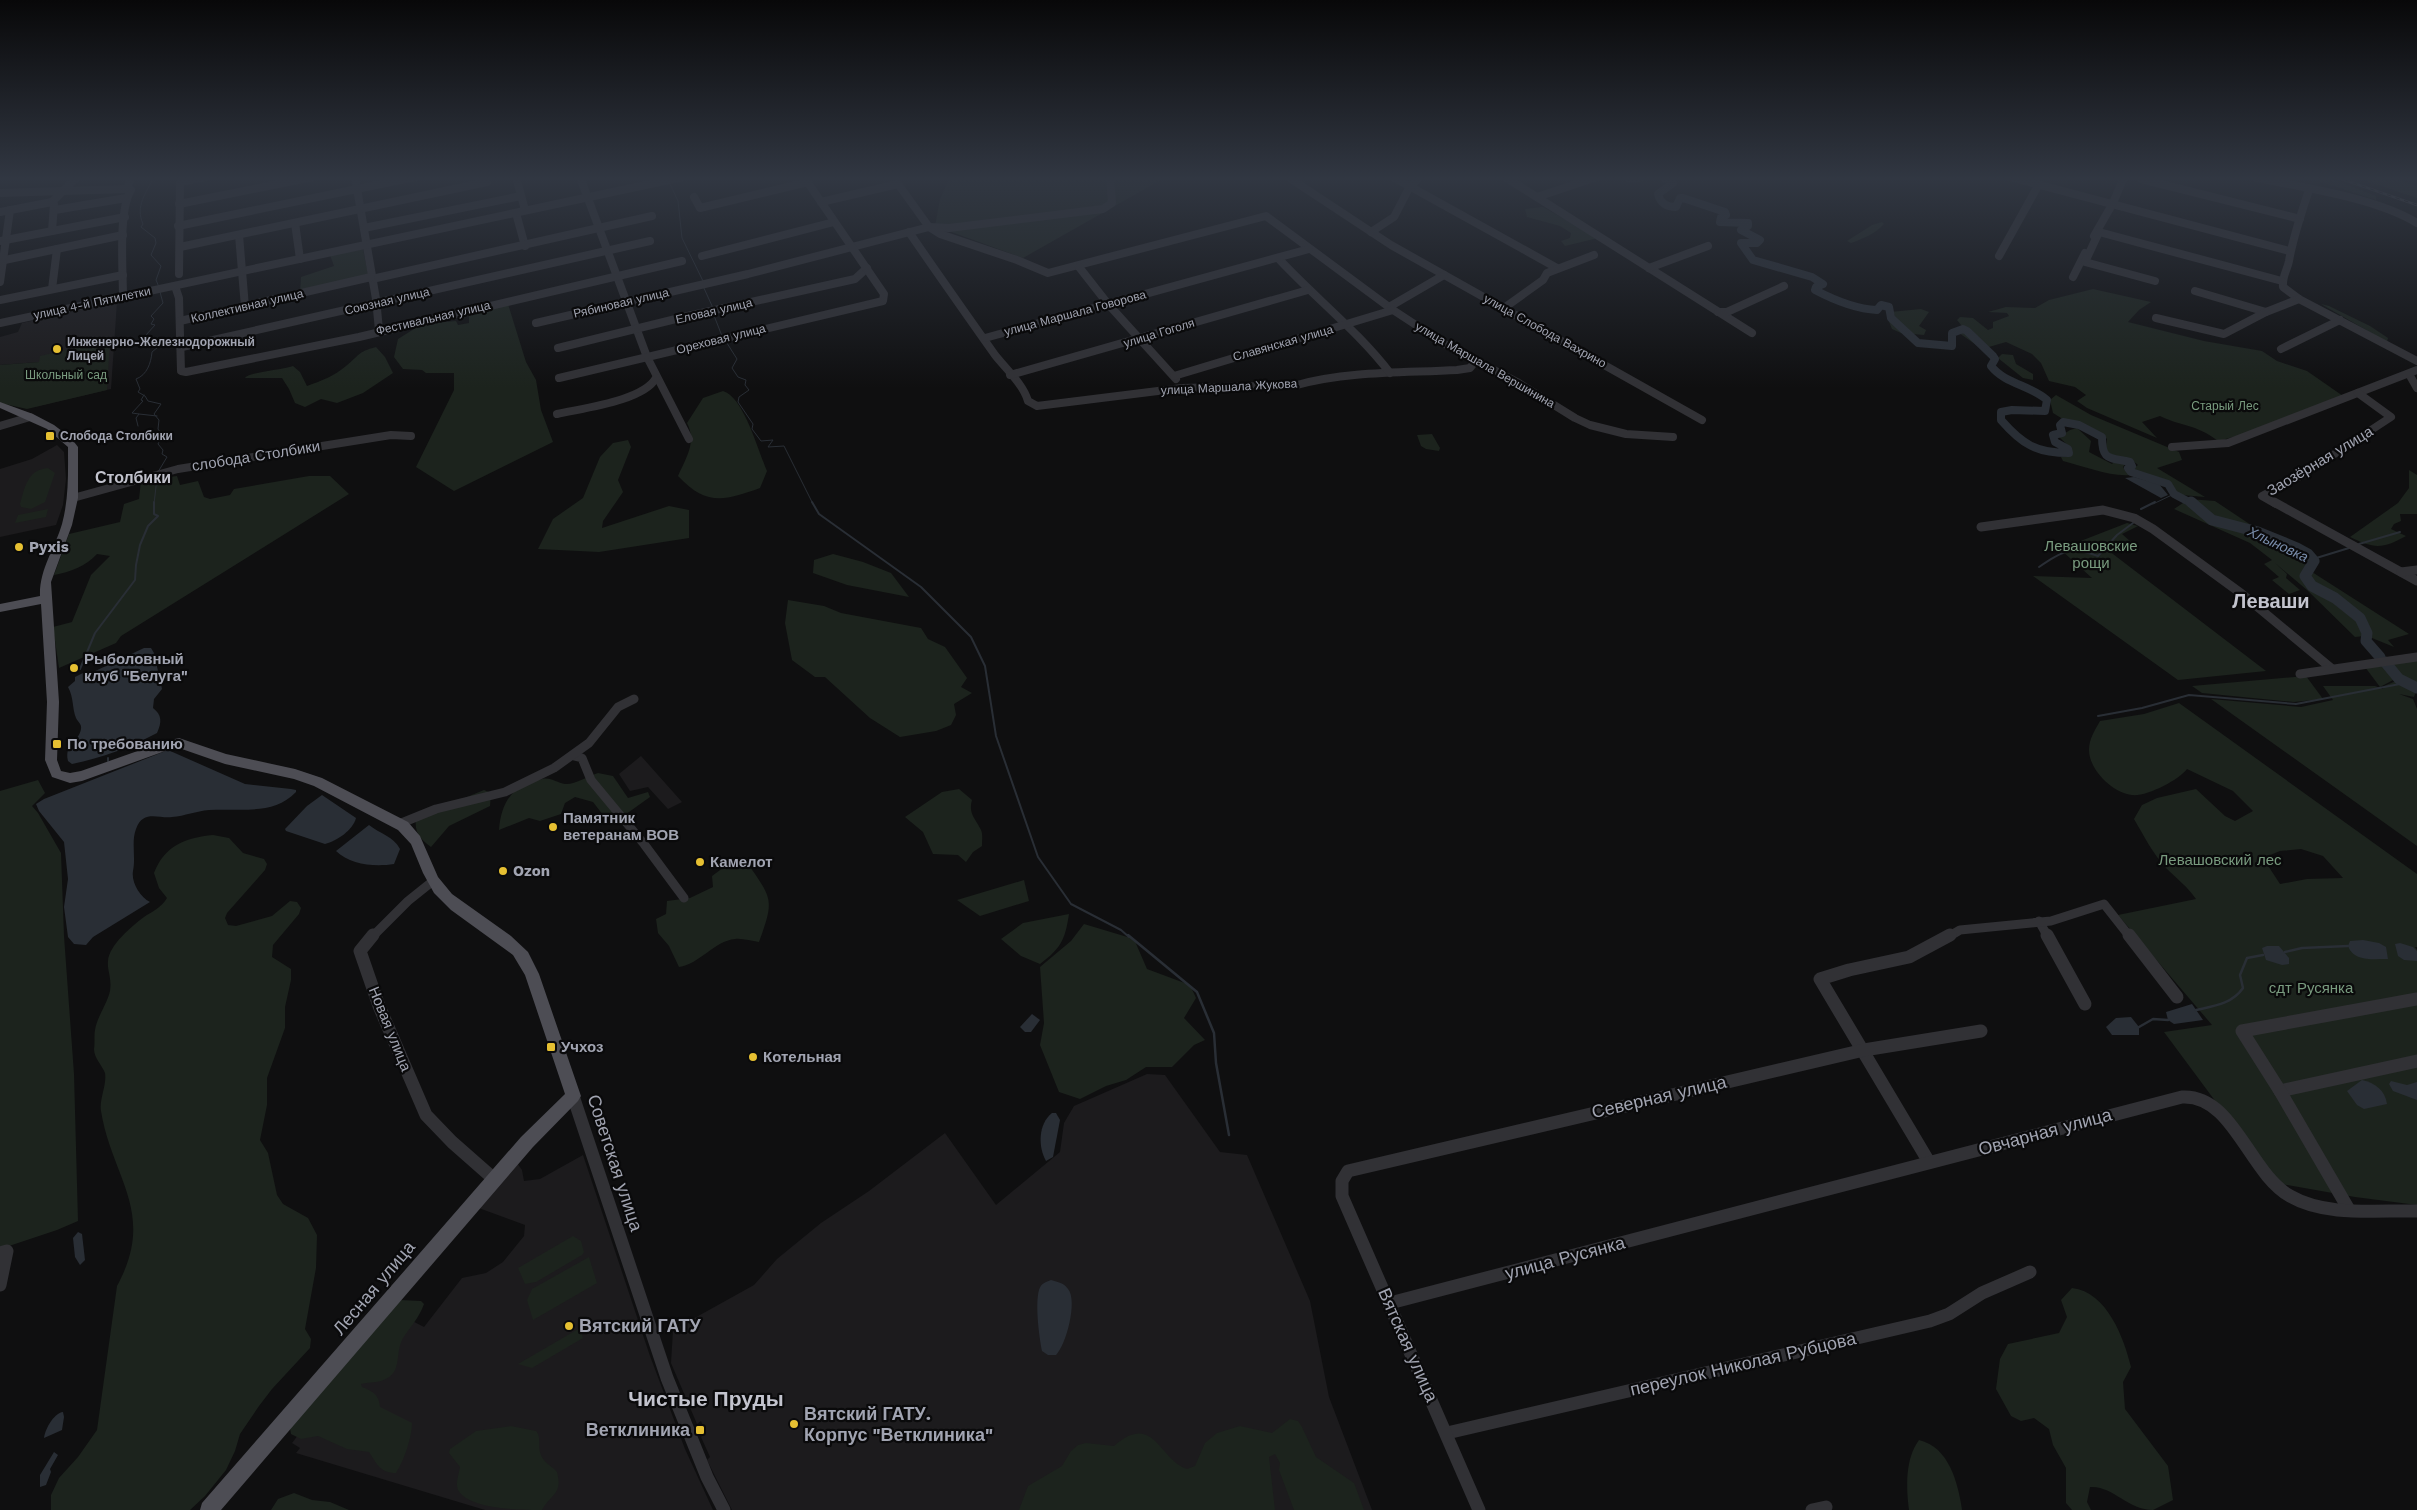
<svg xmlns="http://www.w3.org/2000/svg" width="2417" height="1510" font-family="'Work Sans',sans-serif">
  <rect width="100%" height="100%" fill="#0f0f10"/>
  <g fill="#1c1b1d">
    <path d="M117 302 111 389 34 407 39 362 0 365V337L18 332 22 323Z"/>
    <path d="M57 445 64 452 66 479 63 505 56 525 0 537V469L32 459Z"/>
    <path d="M641 756 682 802 668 809 648 787 630 791 619 774Z"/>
    <path d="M1147 1074 1165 1075 1220 1152 1247 1155 1310 1301 1329 1397 1372 1510H732L707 1460 710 1457 701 1437 706 1433 701 1421 697 1424 671 1363 673 1330 754 1285 777 1259 821 1223 869 1191 945 1133 996 1205 1060 1152 1064 1123 1074 1106Z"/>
    <path d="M583 1155 650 1356 685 1449 713 1510H485L296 1453 300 1448 292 1443 393 1311 424 1327 462 1278 486 1273 503 1262 524 1236 525 1225 476 1207 515 1160 522 1170 524 1181 540 1179Z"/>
  </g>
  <g fill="#1c231d" fill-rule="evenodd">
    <path d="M950 177H1166L1023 258 935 226 940 199Z"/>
    <path d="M2306 177H2327L2376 196V200Z"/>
    <path d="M2354 177H2387L2417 186V198Z"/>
    <path d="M1543 207 1598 238 1565 246 1561 241 1570 238 1571 233 1560 226 1527 217 1525 209Z"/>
    <path d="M1882 222 1884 224C1876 233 1863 239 1851 243L1847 241 1872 225Z"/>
    <path d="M363 249 368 274 300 293 301 277 334 266 330 255Z"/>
    <path d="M2093 289 2151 302 2139 310 2128 322 2204 341 2262 351 2277 361 2307 371 2343 396 2241 435 2218 441C2196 424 2183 427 2160 416L2142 422 2157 438 2087 408 2077 401 2086 395 2075 387 2049 381 2041 363 2032 354 2006 342 1982 349 1959 333 1966 331 1957 320 1960 317 1973 318 1988 330 1993 328V322L2009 316 2007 313 1988 312 2006 307 2035 308 2049 300Z"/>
    <path d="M508 304 526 362 536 380 541 410 553 442 454 491 416 467 454 390V373H426L422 370 403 369 394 357 398 339 422 324 456 321 458 325 469 323V316Z"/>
    <path d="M2321 304 2329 306 2370 326 2388 338 2387 342Z"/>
    <path d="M1921 309 1929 312 1919 326 1926 330 1924 335 1901 333 1892 329 1888 319 1890 312Z"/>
    <path d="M110 340 107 390 27 409 0 403V365L39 362 40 356Z"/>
    <path d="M376 347 385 357 393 373 363 393 337 403 321 399 305 407 295 403 289 389 282 378H245C249 372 282 370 293 366L300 372 307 386C321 381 334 376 346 366 360 355 357 352 376 347Z"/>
    <path d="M2002 354 2013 355 2016 364 2033 374V380L2023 378 1998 358Z"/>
    <path d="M723 391C744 397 758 451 767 471L760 488C724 501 706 506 678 476 686 458 697 442 687 423L703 398Z"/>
    <path d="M2056 395 2091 415 2179 452 2182 460 2157 468 2205 497 2181 495 2161 479 2132 469 2138 465C2129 456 2115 460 2105 452L2107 439 2105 437 2078 422 2066 421 2053 413 2050 400Z"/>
    <path d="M2077 428 2091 441 2089 452 2112 464 2115 461 2126 463 2123 467 2130 475C2111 477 2083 466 2063 461L2061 457 2071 456 2072 449 2059 437 2070 430Z"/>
    <path d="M1432 434 1440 448 1439 451 1426 449 1421 446 1417 435Z"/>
    <path d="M628 440 631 447 618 480 623 492 603 521 602 528 669 506 689 510V538L599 552 538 549 553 519 583 498 600 457 613 443Z"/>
    <path d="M48 468 55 473 45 502 31 509 21 507 20 504C25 487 27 470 48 468Z"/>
    <path d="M2409 470 2417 475V514H2400L2401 521 2394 524 2391 529 2406 536C2383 549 2374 549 2350 537L2398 503 2409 488Z"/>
    <path d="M177 476 180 485 198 481 204 497 210 499 230 495 234 489 309 476H330L349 494 121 636 116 643 59 668 53 627 72 622 91 575 110 556 97 554C86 566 70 572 54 575L69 534 120 522 124 504 139 499 141 481Z"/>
    <path d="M2189 499 2215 501 2254 527 2284 542 2311 560 2301 575 2312 588 2309 590 2339 602 2362 623 2365 636 2355 637 2307 590 2275 563 2287 574 2286 578 2300 590 2289 594 2272 580 2279 577 2264 564 2272 560 2250 543 2174 509Z"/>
    <path d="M48 509 46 517 15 523 18 515Z"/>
    <path d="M2127 523 2138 526 2122 534 2131 542 2109 551 2266 671 2178 680 2033 576 2092 578 2060 549Z"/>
    <path d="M833 554 863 562 891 573 909 597 847 585 813 573 814 560Z"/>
    <path d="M2312 572 2409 634 2388 640 2394 647 2372 638 2362 618 2336 597 2316 588 2309 575Z"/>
    <path d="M788 600 824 606 841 613 921 628 928 639 945 647 967 678 961 687 972 693 954 704 956 715 951 725 936 731 900 737 870 718 825 677H815L792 660 785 623Z"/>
    <path d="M2417 660V685L2401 677 2391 664Z"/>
    <path d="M2385 663 2395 679 2380 687 2365 667Z"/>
    <path d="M2306 676 2323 699 2294 702 2202 693 2192 686Z"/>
    <path d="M2396 681 2417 689 2414 697 2399 694 2413 699 2417 709V846L2211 699 2301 707 2333 700 2323 686H2375L2383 689 2384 686Z"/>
    <path d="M2179 703 2417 874V947H2415L2417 950V1205L2355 1197 2276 1183 2164 1032 2212 1025 2118 915 2196 899C2188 887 2177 879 2166 868 2153 854 2144 836 2134 819L2142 805 2157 798 2196 789 2225 816 2235 821 2253 811 2233 791 2187 769C2179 780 2146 797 2132 795 2113 793 2089 770 2089 750 2089 739 2095 730 2100 721L2144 714ZM2301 849 2323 856 2343 878 2307 879 2280 884 2263 858 2280 851Z"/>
    <path d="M598 773 613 776 628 798 648 792 650 797 622 817 603 815 593 802 575 797 565 803 561 814 540 821 529 818 499 830C501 802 513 784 542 779 551 777 557 783 565 784 574 785 589 776 598 773Z"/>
    <path d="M38 780 45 793 32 806 38 813 61 853 64 936 74 1074 78 1221 57 1230 0 1249V791Z"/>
    <path d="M959 789 972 800C968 814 976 819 981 830 983 834 982 841 982 846L973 852 966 862 958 855 933 854 923 832 905 817 942 792Z"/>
    <path d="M484 790 491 793 490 806 449 826 431 847C420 839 414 832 416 818Z"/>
    <path d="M213 835 229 838 243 853 264 859 267 864 265 870 227 913 225 918 228 925 236 926 272 916 290 901 297 902 301 908 299 914 273 945 272 957 291 969V980L285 1007V1028L267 1078V1105L260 1140 268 1153 277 1195 283 1204 308 1218 317 1235 316 1268 305 1329 311 1339 310 1348 272 1389 259 1406 240 1434 235 1451 226 1470 205 1496 190 1510H51V1495L59 1478 78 1457 97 1430 117 1286C157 1212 112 1179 101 1111 99 1099 107 1085 105 1073 102 1065 94 1058 94 1049 95 1044 94 1035 95 1030 97 1017 107 1004 110 991 112 977 107 971 108 961 109 945 132 926 144 917 153 911 161 908 167 898L159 888 154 873C165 845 185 838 213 835Z"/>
    <path d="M746 861C772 899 775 898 759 942 751 941 742 938 735 939 714 941 700 964 679 967L669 946 658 933 656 919 666 914 667 901 690 898 713 887 712 876 731 862 738 865Z"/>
    <path d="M1024 880 1029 901 980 916 957 900Z"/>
    <path d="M1069 914C1065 940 1061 948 1040 964L1021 956 1001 939 1023 923Z"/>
    <path d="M1084 924 1134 939 1147 969 1190 985 1196 998 1184 1018 1205 1040 1194 1045 1172 1067H1146L1126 1080 1106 1086 1080 1099 1059 1092 1040 1045 1044 1023 1040 967 1071 941Z"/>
    <path d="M573 1236 581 1241 584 1252 582 1255 536 1282 525 1284 518 1268Z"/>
    <path d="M589 1257 597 1283 533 1320 527 1300 532 1289Z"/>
    <path d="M2072 1288C2107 1292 2124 1338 2131 1367L2123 1382 2125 1409 2168 1466 2173 1500 2153 1510C2128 1510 2112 1485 2090 1487L2087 1502 2091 1510H2072L2066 1503V1468L2053 1445 2049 1429 2034 1418 2021 1421 2011 1416 1996 1389 2000 1359 2008 1344 2059 1333 2067 1317 2061 1300Z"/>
    <path d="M400 1300 421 1301 424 1304C419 1318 411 1326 403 1338 394 1354 404 1374 381 1381 375 1383 368 1382 361 1384L362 1387C373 1391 379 1395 380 1407L412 1423C412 1437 404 1461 396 1473 380 1473 377 1464 369 1452L347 1449 318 1436 301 1439 291 1434 290 1428Z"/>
    <path d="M580 1328 583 1338 532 1368 518 1364Z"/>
    <path d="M1290 1419 1298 1421 1302 1427 1316 1457 1354 1483 1364 1510H1294L1279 1470 1280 1463 1275 1454 1269 1457 1275 1510H1019L1028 1486 1062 1466 1071 1451 1078 1445 1086 1443 1114 1446C1154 1411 1159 1460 1187 1469L1195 1466 1205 1443 1217 1433 1240 1426 1272 1433Z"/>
    <path d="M511 1426 536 1431C542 1437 537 1447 541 1455 544 1463 551 1465 557 1472 563 1494 551 1494 542 1510 523 1510 469 1510 458 1490 455 1483 459 1474 460 1467L449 1453 450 1449 476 1431Z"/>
    <path d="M1919 1440C1949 1447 1958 1483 1962 1510H1909C1906 1487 1905 1459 1919 1440Z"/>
    <path d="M294 1493 312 1500 330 1502 349 1510H271L278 1499Z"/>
  </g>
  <g fill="#292e35">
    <path d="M2134 477 2159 484 2168 495 2161 498 2125 478Z"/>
    <path d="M144 648H151L154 653 162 689 154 699 153 708C162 715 162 722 157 733 131 747 102 758 72 764L68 761C64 743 79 742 81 729 82 724 78 722 76 718 72 708 74 698 68 687L75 681V677L83 673H91Z"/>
    <path d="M168 750 245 784 291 789 296 790V792C273 816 240 808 209 810 196 811 185 816 172 817 159 819 143 809 136 829 131 842 136 857 133 871 131 882 140 897 150 902L93 937 86 945 74 944 68 937 64 907 68 879 64 842 39 811 36 804 44 799Z"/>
    <path d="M322 795 356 818C353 830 337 841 325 844L286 831 285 829 307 806Z"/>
    <path d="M369 825C380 834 393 836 400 849L394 864C375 867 350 865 336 851Z"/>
    <path d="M2363 940 2379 943 2386 947 2388 959C2373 959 2354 962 2348 946L2350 941Z"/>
    <path d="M2400 943 2413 947 2417 951V961L2404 960 2398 956 2395 944Z"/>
    <path d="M2267 946H2279L2289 958V964L2282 965 2266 960 2262 948Z"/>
    <path d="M2192 1004 2203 1020 2174 1024 2168 1020 2166 1012Z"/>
    <path d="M1032 1014 1040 1020 1031 1032H1025L1020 1027Z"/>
    <path d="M2131 1017 2139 1027V1035H2112L2106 1027 2116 1018Z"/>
    <path d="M2362 1080C2375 1083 2385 1090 2387 1104L2364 1109 2357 1105 2347 1091Z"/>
    <path d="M2391 1081 2407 1085 2417 1082V1100L2393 1091 2389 1084Z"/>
    <path d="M1052 1113H1056L1060 1120 1053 1157 1046 1161C1038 1147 1038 1124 1052 1113Z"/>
    <path d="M78 1232 82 1234 85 1260 80 1265 75 1257 73 1238Z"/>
    <path d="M1051 1280C1058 1282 1064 1283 1068 1289 1078 1301 1066 1345 1056 1355H1048L1042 1351C1039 1336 1035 1304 1039 1290 1041 1283 1046 1282 1051 1280Z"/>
    <path d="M63 1412 64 1417 62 1430 44 1438C45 1429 54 1413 63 1412Z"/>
    <path d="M54 1452 58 1455 50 1469 51 1472 46 1485 40 1487V1475Z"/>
  </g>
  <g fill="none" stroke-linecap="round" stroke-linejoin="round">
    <g stroke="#292e35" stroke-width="1">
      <path d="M154 177C146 193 135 206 143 224L141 227 155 238 156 243 151 255 161 266 156 280 159 287"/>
      <path d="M669 182 678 201 682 238 703 281"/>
      <path d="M703 286 713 308"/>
      <path d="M713 313 722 336"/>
      <path d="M725 340 737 359 732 368 738 377 746 380 745 385 749 390 739 397 738 402 753 424 752 429 761 441 773 440 768 447 784 446 813 504"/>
      <path d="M139 414 157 416"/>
      <path d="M138 426 136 418 139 414 132 413 143 401 141 400 144 395"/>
      <path d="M158 472 167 457 162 454 163 450 158 444 162 435 158 429 159 420 154 414 161 404 148 401 145 396 138 392 140 389 136 379C147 375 151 363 152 352L158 347 157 344 146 343V335L155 325 151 324 154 319 151 316 163 303 160 292"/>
      <path d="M154 504 157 478"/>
      <path d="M2153 504 2174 494"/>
    </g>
    <g stroke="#292e35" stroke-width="2">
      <path d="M812 502 819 514 921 587 971 637 985 666 996 736 1038 857 1071 904 1121 930 1129 937"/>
      <path d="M2141 509 2155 502"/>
      <path d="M2359 544 2400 532"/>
      <path d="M2313 559 2349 548"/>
      <path d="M2039 567C2062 551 2070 546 2098 556L2117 535 2133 523"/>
      <path d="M80 669 95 633 135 580 136 565 140 545 148 526 158 516 154 514V502"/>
      <path d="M2098 716 2142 708 2189 695 2296 704 2405 683"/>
      <path d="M108 758V761"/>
    </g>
    <g stroke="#292e35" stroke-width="2.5">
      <path d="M1128 935 1197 992 1214 1033 1216 1063 1229 1135"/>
      <path d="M2285 952 2302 948 2348 946"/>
      <path d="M2196 1010C2214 1006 2232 1004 2243 988L2240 975 2247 958 2263 955"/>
      <path d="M2139 1027 2153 1019 2168 1020"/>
    </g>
    <g stroke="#292e35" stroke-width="8">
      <path d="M1627 177 1632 179 1641 177"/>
      <path d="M1662 177 1673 183 1658 194C1660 203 1667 207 1676 207L1680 198H1683L1725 212 1726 215 1721 217 1720 222 1748 223V226L1741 230 1760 240 1757 243H1741L1753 260 1812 277 1823 284 1816 287 1815 290C1834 300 1855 309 1877 310L1881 305 1889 307 1891 318 1918 343 1952 346V333L1963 329 1967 331 1993 356 1995 359 1991 366C2005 384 2030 385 2047 400L2045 411 2012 410 2001 412V420C2022 444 2036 453 2069 453L2068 449 2055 442 2053 435 2062 433 2060 425 2063 422 2079 425 2102 437C2102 461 2109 457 2130 462L2132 466 2128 468 2131 472 2168 484 2174 494 2193 504"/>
    </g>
    <g stroke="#292e35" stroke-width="11">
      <path d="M2191 502 2212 520 2258 532 2297 548 2308 554 2314 561 2305 576 2312 586 2335 598 2360 618 2367 633 2366 641 2380 657"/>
      <path d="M2385 662 2399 679 2417 688"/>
    </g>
    <g stroke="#313135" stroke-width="8">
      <path d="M355 177 376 299 379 330"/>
      <path d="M516 177 525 210"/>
      <path d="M580 177 647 357 689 439"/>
      <path d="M1288 177 1391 245 1702 420"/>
      <path d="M1393 177 1557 268"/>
      <path d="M1505 177 1752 333"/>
      <path d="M2010 177 2289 251"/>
      <path d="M2254 177C2303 188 2374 197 2417 223"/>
      <path d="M2141 179 2300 219"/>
      <path d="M2309 190C2301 214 2293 237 2289 261 2287 271 2282 276 2283 287L2299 299 2417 361"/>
      <path d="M0 193 127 189"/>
      <path d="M694 197 700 208 808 182"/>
      <path d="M1537 197 1597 177"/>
      <path d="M821 202 898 184 929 227 940 234 1017 260 1048 273 1266 216 1393 310 1448 346 1517 382 1575 418 1590 425 1626 434 1673 437"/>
      <path d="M179 204 313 177"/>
      <path d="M55 210 126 198"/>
      <path d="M0 212 52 202"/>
      <path d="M516 213 525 246"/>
      <path d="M295 223 300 259"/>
      <path d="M178 226 415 177"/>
      <path d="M364 228 521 196"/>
      <path d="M52 231 54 204 52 202 77 177"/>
      <path d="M909 232C937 273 966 314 995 355 1006 369 1023 384 1028 401L1037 406 1182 388 1297 385C1348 371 1404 373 1457 370L1470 368 1474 363 1471 358"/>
      <path d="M1371 232 1394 217 1408 190 1419 177"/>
      <path d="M239 235 245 307"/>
      <path d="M2094 236 2113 203 2124 177"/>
      <path d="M0 241 125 217"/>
      <path d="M180 247 487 182"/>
      <path d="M702 256 834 222"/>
      <path d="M1999 256 2039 184"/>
      <path d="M1278 258C1314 297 1358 331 1390 373"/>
      <path d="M0 261 123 235"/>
      <path d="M1079 267 1108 304 1176 379"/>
      <path d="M1649 268 1708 246"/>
      <path d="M179 274 180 182 205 177"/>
      <path d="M2073 277 2085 253"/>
      <path d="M372 279 652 216"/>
      <path d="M2155 281 2085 262 2099 232 2282 281"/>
      <path d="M0 282 10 210"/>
      <path d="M175 286 179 298 181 371 186 372 359 337 682 261"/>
      <path d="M52 289 57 249"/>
      <path d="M2195 291 2266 312 2299 299"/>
      <path d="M123 297C123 271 118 211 131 190L127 189 131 177"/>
      <path d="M0 300 123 275"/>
      <path d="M1389 307 1444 275"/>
      <path d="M1504 308 1543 280 1547 273 1594 255"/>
      <path d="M1718 312H1727L1784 286"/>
      <path d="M2156 318 2224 334 2266 312"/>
      <path d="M180 321 371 277"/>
      <path d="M0 323 683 177"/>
      <path d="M536 323 748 274 929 227 949 228 1103 209 1112 203 1110 177"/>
      <path d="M985 338 1309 249"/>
      <path d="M182 347 650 241"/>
      <path d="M558 348 692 315 855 279 867 268"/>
      <path d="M2281 349 2340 320"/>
      <path d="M2409 374 2417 388"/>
      <path d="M1010 375 1308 290"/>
      <path d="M1174 376 1393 310"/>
      <path d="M559 378 883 301 884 294 804 177"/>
      <path d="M557 414C583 408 643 401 656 378"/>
      <path d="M0 426 30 417"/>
      <path d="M2172 447 2228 443 2417 370"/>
      <path d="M73 498 178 469 391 435 411 436"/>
      <path d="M2276 504 2262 496 2304 474 2391 417 2358 393"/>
    </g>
    <g stroke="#313135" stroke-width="9">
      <path d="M2274 502 2417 581"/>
      <path d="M1981 527 2103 510 2134 518 2153 529 2242 594 2331 668"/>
      <path d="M2401 572 2417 570"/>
      <path d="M2300 674 2417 657"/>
      <path d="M574 756 582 758 591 780 644 844 684 898"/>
      <path d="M399 824 436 809 505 792 554 768 589 743 618 707 634 699"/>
      <path d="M2039 921 2048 937"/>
      <path d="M372 937 408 901 433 881"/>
      <path d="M1948 937 1960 930 2051 921 2104 904 2130 937"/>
    </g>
    <g stroke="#313135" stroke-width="13">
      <path d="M373 935 360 951 379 1006 426 1115 452 1142 494 1179"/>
      <path d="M2047 935 2085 1004"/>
      <path d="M2129 935 2177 997"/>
      <path d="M2280 1091 2417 1061"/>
      <path d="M573 1096 667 1378 707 1477 724 1510"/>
      <path d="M1929 1162 1820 979 1849 970 1909 957 1950 935"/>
      <path d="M2348 1208 2280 1091 2242 1031 2417 999"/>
      <path d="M0 1253 7 1251 0 1285"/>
      <path d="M1390 1303 2182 1097C2233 1094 2249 1173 2290 1196 2326 1217 2377 1210 2417 1211"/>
      <path d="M1447 1433 1930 1321 1949 1314 1982 1293 2030 1272"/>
      <path d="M1479 1510 1342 1196V1181L1348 1171 1864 1050 1981 1031"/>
      <path d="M1812 1510 1826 1507"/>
    </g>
    <path fill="#4d4d54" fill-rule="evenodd" d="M0 402 33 414 54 425 71 438 78 447V498L72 525 51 582 59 702 57 760 61 771 70 773 81 771 163 742 179 738 226 754 295 769 322 778 408 822 420 836 438 877 452 894 511 936 528 952 539 974 581 1096 578 1101 533 1147 221 1510H200L202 1503 521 1137 565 1094 525 975 513 955 451 910 434 893 423 873 411 844 398 830 314 786 294 779 225 764 179 748 168 750 82 781 70 783 52 777 45 760 47 702 41 604 0 612V604L40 596C39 570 55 548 62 524 69 498 68 473 68 447L47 429 0 408Z"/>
    <g stroke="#48484e" stroke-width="2.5">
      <path id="rail" d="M2336 177 2417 205"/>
    </g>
    <use href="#rail" stroke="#0a0a0b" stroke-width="1" stroke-dasharray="4.5" stroke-linecap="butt"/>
  </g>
  <linearGradient id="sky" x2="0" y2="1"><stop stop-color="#080809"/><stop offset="0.46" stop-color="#313742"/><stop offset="1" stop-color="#313742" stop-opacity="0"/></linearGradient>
  <rect width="2417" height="388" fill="url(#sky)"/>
  <g fill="#e6c032" stroke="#0a0a0b" stroke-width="2">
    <circle cx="57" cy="349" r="5"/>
    <rect x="45" y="431" width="10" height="10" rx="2.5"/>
    <circle cx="19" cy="547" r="5"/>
    <circle cx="74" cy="668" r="5"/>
    <rect x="52" y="739" width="10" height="10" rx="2.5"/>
    <circle cx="553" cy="827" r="5"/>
    <circle cx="700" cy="862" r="5"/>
    <circle cx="503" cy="871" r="5"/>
    <rect x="546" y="1042" width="10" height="10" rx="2.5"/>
    <circle cx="753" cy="1057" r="5"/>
    <circle cx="569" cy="1326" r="5"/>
    <circle cx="794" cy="1424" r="5"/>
    <rect x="695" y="1425" width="10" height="10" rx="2.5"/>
  </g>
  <g text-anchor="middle" stroke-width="4.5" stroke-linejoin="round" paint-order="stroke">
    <g font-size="12" fill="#a1a4b1" stroke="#0a0a0b">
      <text transform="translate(387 301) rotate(-13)" y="4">Союзная улица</text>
      <text transform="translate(92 303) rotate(-12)" y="4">улица 4-й Пятилетки</text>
      <text transform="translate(621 303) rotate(-13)" y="4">Рябиновая улица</text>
      <text transform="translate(247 306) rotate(-13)" y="4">Коллективная улица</text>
      <text transform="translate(714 311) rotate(-13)" y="4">Еловая улица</text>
      <text transform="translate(1075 313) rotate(-15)" y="4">улица Маршала Говорова</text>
      <text transform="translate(433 318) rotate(-13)" y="4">Фестивальная улица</text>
      <text transform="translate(1545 331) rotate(29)" y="4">улица Слобода Вахрино</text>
      <text transform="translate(1159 333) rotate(-17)" y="4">улица Гоголя</text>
      <text transform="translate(721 339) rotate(-14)" y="4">Ореховая улица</text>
      <text transform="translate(1283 343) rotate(-16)" y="4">Славянская улица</text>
      <text transform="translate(1485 365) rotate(30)" y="4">улица Маршала Вершинина</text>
      <text transform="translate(1229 387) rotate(-3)" y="4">улица Маршала Жукова</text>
    </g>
    <g font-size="12" font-weight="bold" fill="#a1a4b1" stroke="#0a0a0b" text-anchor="start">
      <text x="67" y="346">Инженерно-Железнодорожный<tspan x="67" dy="14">Лицей</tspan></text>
      <text x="60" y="440">Слобода Столбики</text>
    </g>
    <g font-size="12" fill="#799b7f" stroke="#0a0a0b">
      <text x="66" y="379">Школьный сад</text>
      <text x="2225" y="410">Старый Лес</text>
    </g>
    <g font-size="14" font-style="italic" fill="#798dab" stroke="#0a0a0b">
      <text transform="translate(2278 544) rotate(25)" y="5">Хлыновка</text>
    </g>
    <g font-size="15" fill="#a1a4b1" stroke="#0a0a0b">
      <text transform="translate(256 456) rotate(-9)" y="5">слобода Столбики</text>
      <text transform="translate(2320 461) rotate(-31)" y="5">Заозёрная улица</text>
      <text transform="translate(390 1029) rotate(68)" y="5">Новая улица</text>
    </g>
    <g font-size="15" fill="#799b7f" stroke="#0a0a0b">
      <text x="2091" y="551">Левашовские<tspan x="2091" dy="17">рощи</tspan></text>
      <text x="2220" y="865">Левашовский лес</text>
      <text x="2311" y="993">сдт Русянка</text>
    </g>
    <g font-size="15" font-weight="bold" fill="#a1a4b1" stroke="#0a0a0b" text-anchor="start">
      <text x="29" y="552">Pyxis</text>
      <text x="84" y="664">Рыболовный<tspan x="84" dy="17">клуб "Белуга"</tspan></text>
      <text x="67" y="749">По требованию</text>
      <text x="563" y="823">Памятник<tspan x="563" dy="17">ветеранам ВОВ</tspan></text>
      <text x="710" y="867">Камелот</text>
      <text x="513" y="876">Ozon</text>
      <text x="561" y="1052">Учхоз</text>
      <text x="763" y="1062">Котельная</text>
    </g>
    <g font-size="16" font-weight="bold" fill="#c2c3cd" stroke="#0a0a0b">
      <text x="133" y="483">Столбики</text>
    </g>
    <g font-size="18" fill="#a1a4b1" stroke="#0a0a0b">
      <text transform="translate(1659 1097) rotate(-13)" y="6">Северная улица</text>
      <text transform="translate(2045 1132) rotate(-15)" y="6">Овчарная улица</text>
      <text transform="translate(615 1163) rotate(72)" y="6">Советская улица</text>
      <text transform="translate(1565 1258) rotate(-15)" y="6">улица Русянка</text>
      <text transform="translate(374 1288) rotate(-50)" y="6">Лесная улица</text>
      <text transform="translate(1408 1345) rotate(66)" y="6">Вятская улица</text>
      <text transform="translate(1743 1364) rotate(-13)" y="6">переулок Николая Рубцова</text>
    </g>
    <g font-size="18" font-weight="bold" fill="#a1a4b1" stroke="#0a0a0b" text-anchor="start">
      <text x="579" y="1332">Вятский ГАТУ</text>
      <text x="804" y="1420">Вятский ГАТУ.<tspan x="804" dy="21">Корпус "Ветклиника"</tspan></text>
      <text x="690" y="1436" text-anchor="end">Ветклиника</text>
    </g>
    <g font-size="20" font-weight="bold" fill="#c2c3cd" stroke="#0a0a0b">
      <text x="2271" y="608">Леваши</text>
    </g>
    <g font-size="21" font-weight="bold" fill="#c2c3cd" stroke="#0a0a0b">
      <text x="706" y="1406">Чистые Пруды</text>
    </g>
  </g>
</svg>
